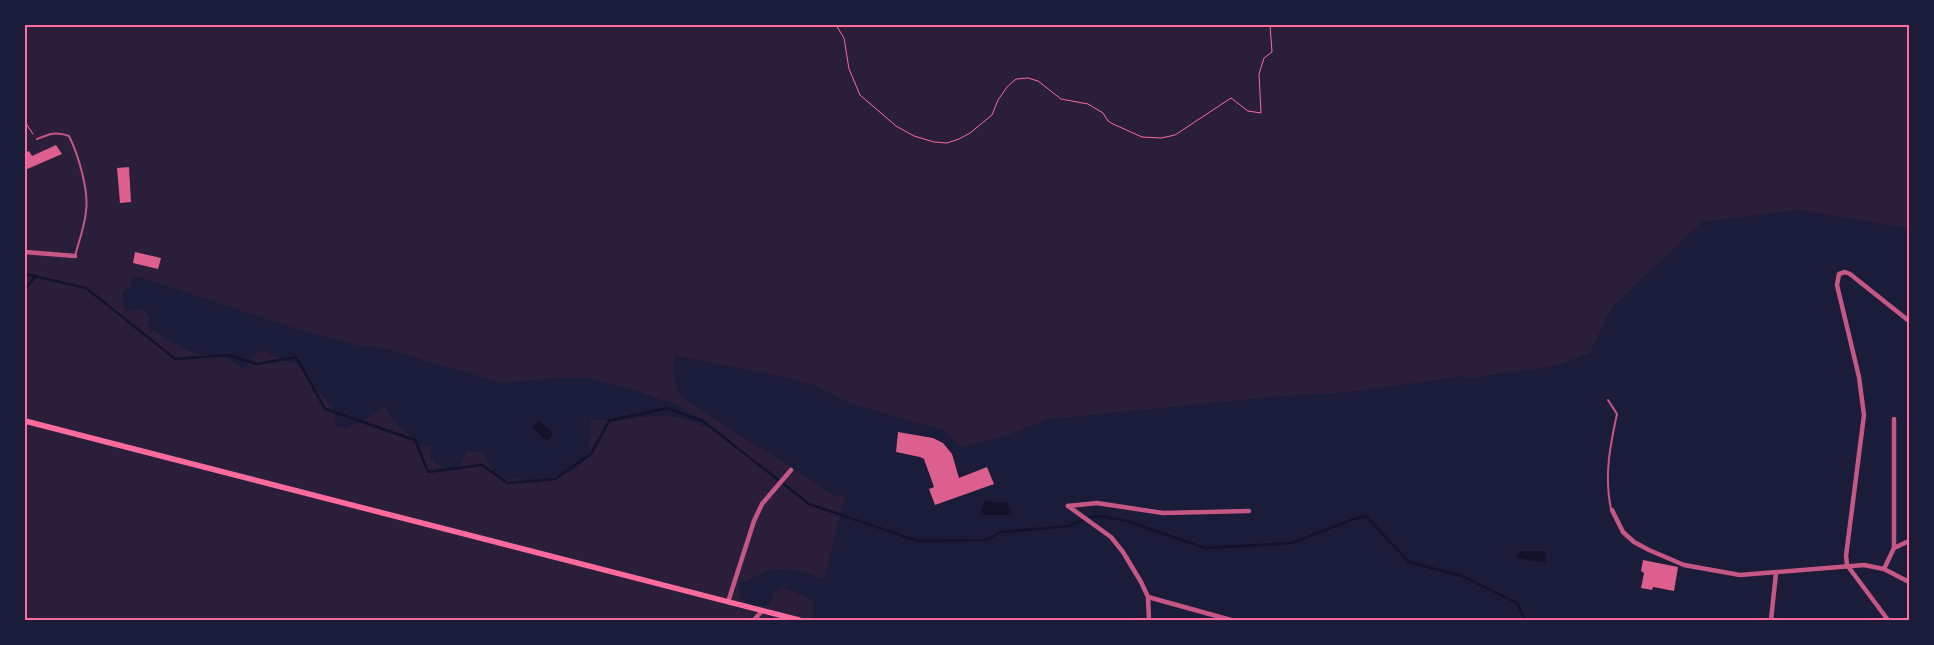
<svg xmlns="http://www.w3.org/2000/svg" width="1934" height="645" font-family="Barlow,sans-serif">
  <rect width="100%" height="100%" fill="#1b1b3a"/>
  <path fill="#2a1e3b" fill-rule="evenodd" d="M25 25H1909V228L1798 210 1702 222 1611 308 1590 353 1555 366 1470 378 1459 375 1453 378 1349 392 1271 397 1050 419 995 439 961 448 946 431 851 404 816 386 791 378 675 356 673 375 681 397 834 495 845 497 824 579C809 574 787 566 770 570 760 572 752 581 741 582L739 587 741 598 751 606H770L774 593 783 587 814 601 812 620H25ZM133 275 290 327 363 347H379L502 383 558 378H589L640 392 676 405 712 426 707 428C697 424 685 418 674 417 646 413 620 424 591 419L589 456 575 470 556 475 548 480 533 484 515 478C497 485 490 467 484 453L467 451 461 465 452 470 437 465 430 456 432 445 417 448 413 436C399 429 392 420 384 406L375 414 345 428 336 426 332 405 321 395 297 363 286 361 263 350 257 353 243 370C236 364 228 357 219 356 209 354 198 355 188 350 175 344 158 334 147 326L151 319 143 309 127 311 122 302V292L131 286Z"/>
  <g fill="#12122b">
    <path d="M539 420 553 434 547 441 532 427Z"/>
    <path d="M985 501 1007 503 1012 515H980Z"/>
    <path d="M1519 551H1545L1547 563 1517 558Z"/>
  </g>
  <g fill="none" stroke-linecap="round" stroke-linejoin="round">
    <g stroke="#12122b" stroke-width="2.5">
      <path d="M25 274 86 288 175 359 227 355 257 364 296 357 325 409 415 440 428 472 482 465 507 483 555 479 591 454 609 421 667 408 703 421 809 504 918 541 986 540 1001 532 1069 526 1088 518 1102 516 1127 521 1205 548 1292 543 1354 519 1366 516 1409 562 1462 576 1517 603 1525 620"/>
      <path d="M25 289 35 277"/>
    </g>
  </g>
  <g fill="#dd5f8e">
    <path d="M56 145 62 154 25 170V153L29 151 32 156Z"/>
    <path d="M129 167 131 202 120 203 117 168Z"/>
    <path d="M135 252 161 258 158 269 133 263Z"/>
    <path d="M898 432 933 438 943 443 952 454 959 478 987 467 994 484 935 505 929 489 934 487 924 459 920 457 896 452Z"/>
    <path d="M1643 560 1678 567 1674 591 1653 587 1652 590 1641 588 1644 573 1641 571Z"/>
  </g>
  <g fill="none" stroke-linecap="round" stroke-linejoin="round">
    <g stroke="#ff6b9d" stroke-width="1">
      <path d="M836 25 844 38 849 69 860 95 896 126 914 136 934 142 947 143 959 139 970 133 992 115 998 100 1007 87 1016 79 1028 78 1038 81 1061 99 1088 104 1103 113 1108 121 1113 124 1142 137 1161 138 1175 135 1231 98 1248 111 1261 113 1259 74 1264 58 1272 52 1270 25"/>
      <path d="M25 122 33 134"/>
    </g>
    <g stroke="#c65784" stroke-width="2">
      <path d="M37 139C49 134 56 131 69 136 78 154 89 190 86 211 85 225 79 241 75 256"/>
      <path d="M1608 400 1617 414C1610 446 1604 476 1611 509"/>
    </g>
    <g stroke="#c65784" stroke-width="4.5">
      <path d="M25 252 75 256"/>
      <path d="M1068 506 1097 503 1163 513 1249 511"/>
      <path d="M1068 506 1111 537 1123 552 1141 582 1148 597 1149 620"/>
      <path d="M1612 510 1623 532 1634 542 1649 550 1684 565 1740 575 1864 565 1884 569 1909 582"/>
      <path d="M1894 548 1909 541"/>
      <path d="M1884 569 1894 548V419"/>
      <path d="M1148 597 1231 620"/>
      <path d="M728 602 754 521 762 504 791 470"/>
      <path d="M754 620 762 611"/>
      <path d="M1771 620 1776 573"/>
      <path d="M1888 620 1847 565 1846 556 1864 415 1859 377 1837 285 1839 274 1845 272 1850 274 1909 321"/>
    </g>
    <path stroke="#ff6b9d" stroke-width="5.5" d="M25 421 799 620"/>
  </g>
  <rect width="1934" height="645" fill="none" stroke="#1b1b3a" stroke-width="52"/>
  <rect x="26" y="26" width="1882" height="593" fill="none" stroke="#ff6b9d" stroke-width="2"/>
</svg>
